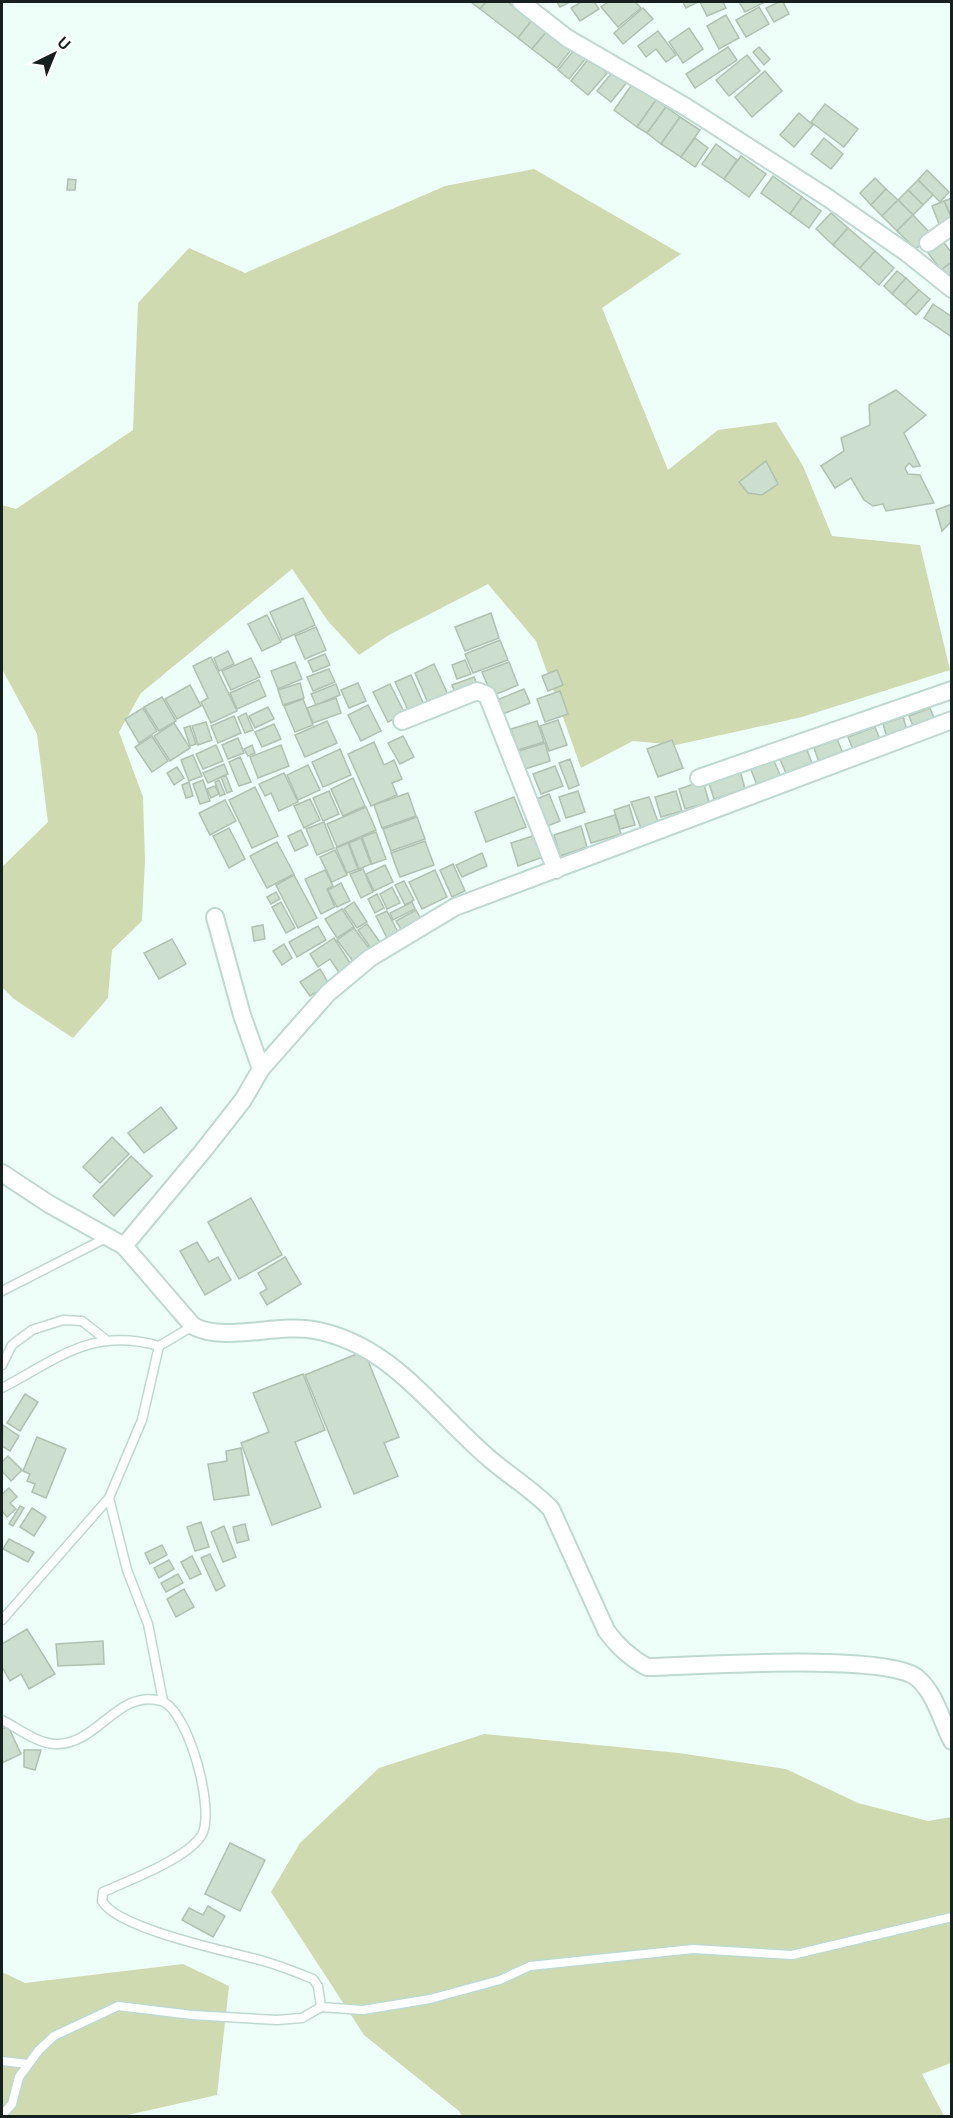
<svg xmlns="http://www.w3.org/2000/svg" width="953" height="2118" font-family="'Space Grotesk',sans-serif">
  <rect width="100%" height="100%" fill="#eefef9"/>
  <g fill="#d0dab0">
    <path d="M534 169 681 254 602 308 668 470 718 430 776 422 803 466 832 536 920 545 950 670 802 717 676 745 633 741 581 768 536 641 488 584 389 635 359 655 328 621 292 569 141 693 119 732 143 797 145 861 142 921 112 950 108 998 73 1038 14 999 2 987V867L48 822 37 734 2 669V505L16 509 133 430 138 303 189 248 245 273 445 186Z"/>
    <path d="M484 1734 679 1753 786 1769 858 1803 928 1821 951 1817V2063L922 2074 944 2116H462L459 2111 364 2035 271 1892 300 1843 379 1768Z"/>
    <path d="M183 1964 229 1986 217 2095 123 2116H2V1972L25 1983Z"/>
  </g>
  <g fill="#ccdece" stroke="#b0c1b1" stroke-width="1.5">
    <path d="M471 2H486L480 9Z"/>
    <path d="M486 2H508L532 20 518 38 480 9Z"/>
    <path d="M557 2H570L560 7Z"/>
    <path d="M581 2H594L599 9 580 21 571 8Z"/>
    <path d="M608 2H635L641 8 618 27 601 7Z"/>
    <path d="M683 2H698L686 8Z"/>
    <path d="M700 2H723L726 8 707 16Z"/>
    <path d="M739 2H765L745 12Z"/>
    <path d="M779 2H783L789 14 774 22 766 8Z"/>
    <path d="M759 7 769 24 746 37 736 20Z"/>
    <path d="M643 8 653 19 623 44 614 33Z"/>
    <path d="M726 15 739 38 719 49 707 26Z"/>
    <path d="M532 20 547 31 532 49 518 38Z"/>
    <path d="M689 28 703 49 683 63 669 42Z"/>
    <path d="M547 31 571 50 557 68 532 49Z"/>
    <path d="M658 31 676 55 666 62 656 49 646 57 638 46Z"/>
    <path d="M728 47 737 60 695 88 686 74Z"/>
    <path d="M759 47 770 59 764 65 753 52Z"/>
    <path d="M575 49 586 58 569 79 558 70Z"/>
    <path d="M747 55 760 71 729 96 716 80Z"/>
    <path d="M589 58 607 73 588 95 571 81Z"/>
    <path d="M615 69 628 81 611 102 597 91Z"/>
    <path d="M765 71 782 91 752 117 735 97Z"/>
    <path d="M633 83 656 100 637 127 614 110Z"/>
    <path d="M656 100 666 107 647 133 637 127Z"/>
    <path d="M825 104 858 129 844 147 811 122Z"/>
    <path d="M666 107 680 117 661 144 647 133Z"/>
    <path d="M799 113 813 125 794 147 780 135Z"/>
    <path d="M680 117 700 130 681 157 661 144Z"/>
    <path d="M695 138 708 148 695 167 681 157Z"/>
    <path d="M824 138 843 154 831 169 811 154Z"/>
    <path d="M716 144 737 160 724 179 702 164Z"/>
    <path d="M741 156 766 174 749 197 724 179Z"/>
    <path d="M927 170 949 192 940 202 918 180Z"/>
    <path d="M773 176 802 197 790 214 761 193Z"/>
    <path d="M875 178 886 189 871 205 860 193Z"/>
    <path d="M68 179 76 180 75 190H67Z"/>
    <path d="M918 180 933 195 923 205 908 190Z"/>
    <path d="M886 189 898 200 882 216 871 205Z"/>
    <path d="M908 190 923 205 913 215 898 200Z"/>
    <path d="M802 197 821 211 809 228 790 214Z"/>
    <path d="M952 198V218L944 201Z"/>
    <path d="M898 200 913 215 897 231 882 216Z"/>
    <path d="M944 201 952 219 939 224 932 206Z"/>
    <path d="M831 213 848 228 833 245 816 229Z"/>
    <path d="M913 215 931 234 916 249 897 231Z"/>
    <path d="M848 228 875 251 860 268 833 245Z"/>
    <path d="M940 238 952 253V262L941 270 925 249Z"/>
    <path d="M875 251 894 268 879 285 860 268Z"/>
    <path d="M952 262V283L941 270Z"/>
    <path d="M897 271 906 278 892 294 884 286Z"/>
    <path d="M906 278 919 290 905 305 892 294Z"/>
    <path d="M919 290 930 299 916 315 905 305Z"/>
    <path d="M933 304 952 317V337L924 318Z"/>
    <path d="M896 390 926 415 904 433 920 466 913 467 909 463 905 468 908 474 920 475 934 503 886 511 883 504 873 506 864 500 851 478 835 488 821 466 844 451 841 438 870 425 869 405Z"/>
    <path d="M766 461 778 484 762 495 748 493 739 482Z"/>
    <path d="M952 504V521L942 531 936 510Z"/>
    <path d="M303 598 315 625 282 640 270 612Z"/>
    <path d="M491 613 499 638 465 651 455 627Z"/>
    <path d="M267 615 281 642 262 651 248 624Z"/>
    <path d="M316 627 326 650 305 659 295 636Z"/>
    <path d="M500 640 508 660 473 673 465 654Z"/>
    <path d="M228 651 234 664 219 671 214 658Z"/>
    <path d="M325 654 330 665 313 672 308 661Z"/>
    <path d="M211 657 237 711 211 723 201 702 208 698 193 666Z"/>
    <path d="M251 658 260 677 231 690 222 671Z"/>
    <path d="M465 660 471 674 457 679 452 665Z"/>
    <path d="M295 662 302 679 278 689 271 671Z"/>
    <path d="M509 662 518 685 492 696 482 672Z"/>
    <path d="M434 664 449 697 429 705 415 673Z"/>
    <path d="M329 669 335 682 313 691 307 677Z"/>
    <path d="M557 670 563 685 548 691 542 676Z"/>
    <path d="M411 675 424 705 409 712 395 682Z"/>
    <path d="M474 677 478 686 456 695 452 685Z"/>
    <path d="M259 680 266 696 237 709 230 693Z"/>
    <path d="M300 683 304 698 283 705 278 690Z"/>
    <path d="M358 683 366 701 349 708 341 690Z"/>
    <path d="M336 684 340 695 316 705 311 694Z"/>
    <path d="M390 684 405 714 388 722 373 692Z"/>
    <path d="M190 685 201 706 177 719 165 699Z"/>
    <path d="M524 689 530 703 503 714 497 700Z"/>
    <path d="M560 691 568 714 545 722 537 699Z"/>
    <path d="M162 697 176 721 159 731 144 707Z"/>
    <path d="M336 698 341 713 313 723 307 708Z"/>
    <path d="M303 699 313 725 295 732 284 706Z"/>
    <path d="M368 705 381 731 361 741 348 715Z"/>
    <path d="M268 707 274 719 255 728 249 716Z"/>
    <path d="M143 708 157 731 139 743 125 719Z"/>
    <path d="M930 708 936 723 915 731 909 716Z"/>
    <path d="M246 713 253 730 245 733 238 717Z"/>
    <path d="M234 716 241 733 218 743 211 726Z"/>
    <path d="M903 717 908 733 888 740 883 724Z"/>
    <path d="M558 720 567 745 549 751 540 726Z"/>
    <path d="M327 721 337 743 305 757 295 735Z"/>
    <path d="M537 721 544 742 518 750 511 729Z"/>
    <path d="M206 722 212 740 198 745 192 726Z"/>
    <path d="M174 723 190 748 170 761 154 736Z"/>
    <path d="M274 724 281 739 262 747 255 732Z"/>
    <path d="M190 726 196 744 190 746 184 728Z"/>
    <path d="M875 727 881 742 854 752 848 737Z"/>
    <path d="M152 736 168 761 152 772 135 747Z"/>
    <path d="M403 736 414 757 400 764 388 743Z"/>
    <path d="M238 738 244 753 228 759 222 745Z"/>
    <path d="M837 739 844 756 820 765 814 748Z"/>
    <path d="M672 740 683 768 658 777 647 749Z"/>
    <path d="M374 742 384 765 394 760 402 779 392 783 397 795 371 806 348 754Z"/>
    <path d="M545 743 550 761 525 769 519 751Z"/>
    <path d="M216 745 223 761 203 769 196 754Z"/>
    <path d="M252 745 255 753 248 756 244 749Z"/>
    <path d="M281 745 289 766 258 778 250 757Z"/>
    <path d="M340 749 351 775 323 787 312 762Z"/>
    <path d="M807 750 813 766 787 776 780 759Z"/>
    <path d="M193 755 202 776 189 781 181 760Z"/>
    <path d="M240 757 251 782 239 786 229 762Z"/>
    <path d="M570 759 579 785 569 789 559 763Z"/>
    <path d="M773 759 782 779 758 788 750 767Z"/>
    <path d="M224 764 228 774 208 783 203 773Z"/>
    <path d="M308 765 320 790 298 800 287 775Z"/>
    <path d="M555 766 563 786 541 794 533 774Z"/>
    <path d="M177 767 184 778 174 785 167 773Z"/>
    <path d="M740 770 745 789 714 799 708 780Z"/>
    <path d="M284 773 298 802 279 811 271 793 265 796 259 784Z"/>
    <path d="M226 776 232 791 227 793 221 777Z"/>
    <path d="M353 778 365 806 343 816 331 789Z"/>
    <path d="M203 780 210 801 200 804 193 784Z"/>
    <path d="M219 780 225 794 220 796 215 782Z"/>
    <path d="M703 781 709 802 685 809 679 789Z"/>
    <path d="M189 782 193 796 186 798 182 785Z"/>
    <path d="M215 786 219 794 211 798 207 789Z"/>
    <path d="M255 787 278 836 252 848 229 800Z"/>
    <path d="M329 791 339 814 323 821 313 798Z"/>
    <path d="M578 791 585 812 566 818 559 797Z"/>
    <path d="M676 791 682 811 661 817 655 797Z"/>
    <path d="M408 793 416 816 382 828 374 805Z"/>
    <path d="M549 794 560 821 545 827 534 800Z"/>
    <path d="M514 797 526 827 486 842 475 812Z"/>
    <path d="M649 797 658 822 642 831 631 802Z"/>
    <path d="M310 799 320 820 304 828 294 806Z"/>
    <path d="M225 800 236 821 210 835 199 813Z"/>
    <path d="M629 805 635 825 620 829 614 810Z"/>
    <path d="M366 807 376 830 337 847 327 824Z"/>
    <path d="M615 815 621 834 591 843 585 824Z"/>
    <path d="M417 817 425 839 391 851 383 829Z"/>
    <path d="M324 822 334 848 317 855 306 829Z"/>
    <path d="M581 826 587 847 560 856 554 835Z"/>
    <path d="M229 828 245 859 229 868 213 836Z"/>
    <path d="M301 830 308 845 295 851 288 836Z"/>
    <path d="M376 832 386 859 372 864 362 837Z"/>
    <path d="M536 835 543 857 518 866 511 843Z"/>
    <path d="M361 838 371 864 359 869 349 843Z"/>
    <path d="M425 841 434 865 400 877 391 853Z"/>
    <path d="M277 842 294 874 267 888 250 856Z"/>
    <path d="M348 843 358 869 347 873 336 848Z"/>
    <path d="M335 850 347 875 332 882 320 857Z"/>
    <path d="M482 853 487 866 462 877 456 865Z"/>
    <path d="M453 864 465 891 452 897 440 870Z"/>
    <path d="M385 865 393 882 374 891 366 874Z"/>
    <path d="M363 869 373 892 361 898 350 874Z"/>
    <path d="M325 870 333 886 327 889 335 907 321 914 305 879Z"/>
    <path d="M435 870 447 897 422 909 409 882Z"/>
    <path d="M294 875 317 918 298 928 276 885Z"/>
    <path d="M404 881 414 900 405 905 395 885Z"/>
    <path d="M341 883 350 901 337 907 328 890Z"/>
    <path d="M392 887 400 903 387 909 380 894Z"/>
    <path d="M276 892 280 899 271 904 267 897Z"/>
    <path d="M377 894 384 908 375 913 368 899Z"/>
    <path d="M281 902 295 928 286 933 272 907Z"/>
    <path d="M354 902 367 922 357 928 344 909Z"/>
    <path d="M412 902 415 909 393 920 390 913Z"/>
    <path d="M342 909 354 927 337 938 325 919Z"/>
    <path d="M416 910 422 921 402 931 396 921Z"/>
    <path d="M387 911 398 932 387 938 376 916Z"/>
    <path d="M367 924 382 945 373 951 358 930Z"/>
    <path d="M263 925 265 939 254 941 252 927Z"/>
    <path d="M318 926 326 940 297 957 289 942Z"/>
    <path d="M354 928 372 952 355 964 337 940Z"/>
    <path d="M334 938 352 966 340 974 330 959 318 967 310 954Z"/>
    <path d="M172 939 186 964 159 979 144 953Z"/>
    <path d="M284 944 292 958 282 965 273 951Z"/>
    <path d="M320 969 329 984 310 996 300 982Z"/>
    <path d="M161 1107 177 1128 144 1153 128 1133Z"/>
    <path d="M112 1137 129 1154 100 1183 83 1167Z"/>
    <path d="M131 1156 152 1176 114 1216 93 1196Z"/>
    <path d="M251 1198 282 1255 239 1279 208 1222Z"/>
    <path d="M197 1242 209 1262 218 1257 231 1280 205 1295 180 1251Z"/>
    <path d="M285 1257 301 1284 267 1305 260 1293 267 1289 258 1273Z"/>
    <path d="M364 1351 399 1437 384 1443 398 1476 354 1494 305 1375Z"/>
    <path d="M303 1374 325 1430 295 1442 321 1507 272 1525 241 1443 269 1432 253 1393Z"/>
    <path d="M25 1394 38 1402 20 1431 7 1423Z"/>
    <path d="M3 1425 19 1436 10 1451 2 1446Z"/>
    <path d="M37 1437 66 1449 46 1498 32 1492 35 1484 27 1481 30 1474 23 1471Z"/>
    <path d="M241 1448 249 1495 214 1500 208 1464 227 1461 226 1451Z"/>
    <path d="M8 1456 22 1470 11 1481 2 1471V1462Z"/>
    <path d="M9 1488 17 1497 10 1503 16 1509 7 1517 2 1511V1494Z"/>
    <path d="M20 1506 24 1508 13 1526 9 1524Z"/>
    <path d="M32 1508 46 1517 34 1536 20 1527Z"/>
    <path d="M201 1522 209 1547 195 1551 187 1527Z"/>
    <path d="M245 1524 249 1540 237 1543 233 1527Z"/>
    <path d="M224 1526 236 1557 223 1562 211 1532Z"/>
    <path d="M9 1539 34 1552 28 1562 3 1549Z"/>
    <path d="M162 1545 167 1555 150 1564 145 1553Z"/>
    <path d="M210 1554 225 1586 216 1591 201 1558Z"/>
    <path d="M192 1556 201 1574 190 1579 181 1562Z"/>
    <path d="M169 1560 174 1569 159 1578 154 1568Z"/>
    <path d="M178 1574 183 1583 166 1592 161 1583Z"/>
    <path d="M184 1589 194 1607 176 1617 167 1599Z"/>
    <path d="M27 1629 55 1674 29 1689 21 1674 10 1681 2 1667V1644Z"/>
    <path d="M103 1641 104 1664 58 1666 56 1644Z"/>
    <path d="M8 1726 21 1754 2 1763V1729Z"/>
    <path d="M24 1750H41L35 1770 24 1767Z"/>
    <path d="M230 1843 265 1860 240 1911 205 1894Z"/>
    <path d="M208 1906 225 1916 213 1937 182 1920 189 1908 203 1915Z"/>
  </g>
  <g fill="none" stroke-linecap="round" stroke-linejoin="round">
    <g stroke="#bed9d1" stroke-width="11">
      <g id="lane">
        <path d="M2 1291 108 1237"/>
        <path d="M159 1346 142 1420 109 1498 127 1570 148 1624 163 1701"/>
        <path d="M2 1365 12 1345 32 1330 63 1320 82 1321 105 1339"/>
        <path d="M2 1388C59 1358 92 1327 159 1346L193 1326"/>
        <path d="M2 1620 109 1498"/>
        <path d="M2 1720C18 1728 36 1743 55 1744 97 1746 118 1688 161 1701 188 1708 217 1814 201 1836 186 1859 128 1881 103 1892L102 1901C118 1929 227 1951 260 1960 278 1965 296 1972 313 1979L318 1986 321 2007 302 2018 277 2020 192 2015 118 2006 54 2036 39 2050 19 2077 12 2104 2 2115"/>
        <path d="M321 2007 363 2010 430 1999 500 1980 530 1966 693 1949 792 1955 952 1917"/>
        <path d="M2 2061 28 2064"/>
      </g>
    </g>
    <g stroke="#bed9d1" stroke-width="20">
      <g id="street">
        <path d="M521 2 567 38 686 107 828 198 907 253 952 289"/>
        <path d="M928 243 952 226"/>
        <path d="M402 721 477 691 487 695 556 870"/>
        <path d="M699 778 952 690"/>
        <path d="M215 917 242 1015 261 1069"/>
        <path d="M2 1173 49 1204 124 1246 193 1326C225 1343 277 1323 314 1330 392 1344 434 1412 491 1460 511 1477 533 1490 551 1509L606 1630C616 1645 632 1659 647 1667 697 1666 882 1653 916 1677 935 1692 941 1720 952 1741"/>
        <path d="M124 1246 203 1151 243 1100 261 1069 328 993 370 958 455 907 952 720"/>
      </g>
    </g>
    <use href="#lane" stroke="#fff" stroke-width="8"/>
    <use href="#street" stroke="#fff" stroke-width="16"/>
  </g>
  <rect width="953" height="2118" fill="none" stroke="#16201e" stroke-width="6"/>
  <g transform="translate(54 54) rotate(43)" stroke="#ffffff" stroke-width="4.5" paint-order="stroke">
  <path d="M0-4.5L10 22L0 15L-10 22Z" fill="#16201e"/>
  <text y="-9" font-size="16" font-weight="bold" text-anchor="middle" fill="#16201e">U</text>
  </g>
</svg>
